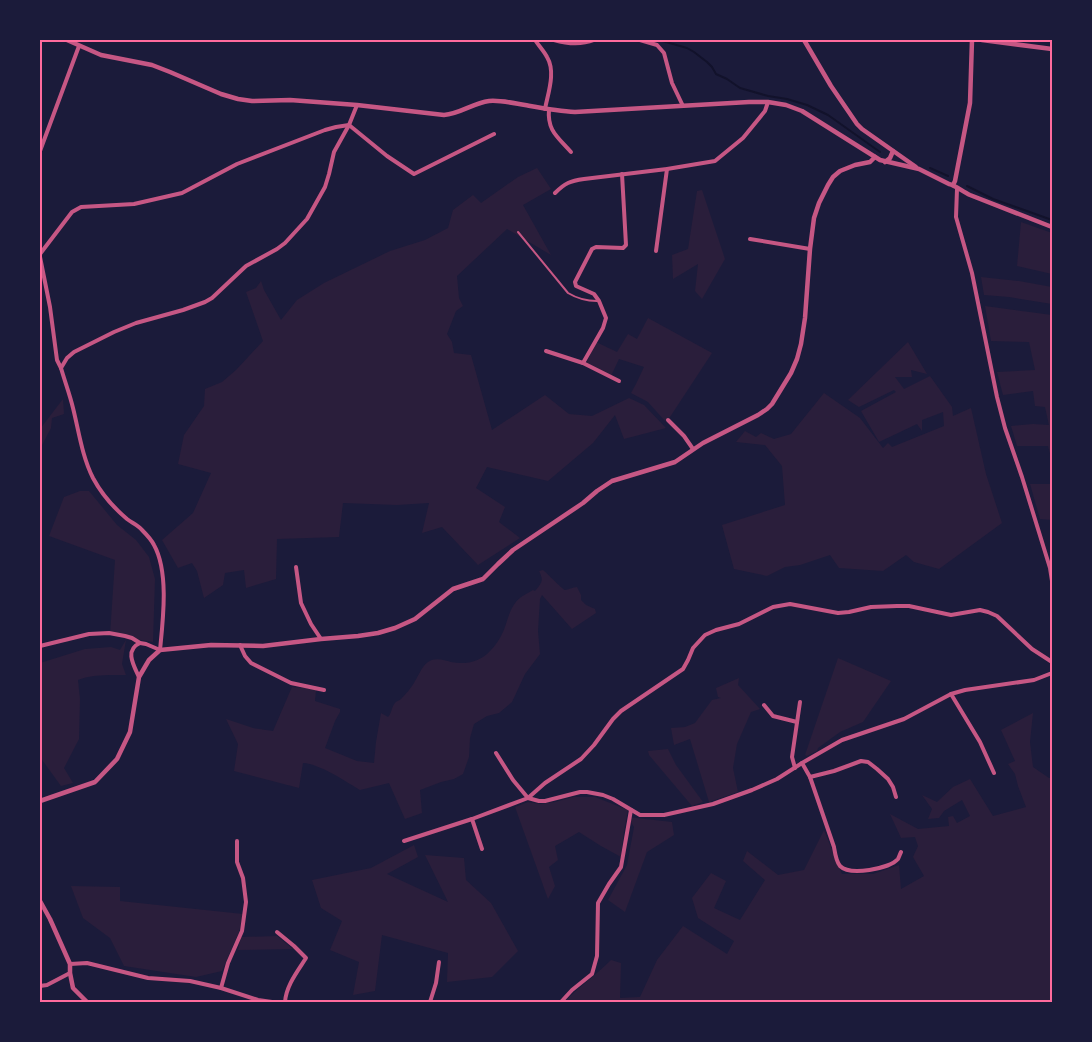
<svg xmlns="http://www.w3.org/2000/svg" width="1092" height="1042" font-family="Commissioner,sans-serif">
  <rect width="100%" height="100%" fill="#1b1b3a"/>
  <g fill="#2a1e3b">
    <path d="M537 168 551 189 523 205 551 255 507 229 457 276 459 298 463 306 456 311 447 334 452 342 454 353 471 355 492 430 545 395 569 414 592 416 629 398 644 405 666 428 624 439 615 415 593 443 548 481 487 467 476 488 505 507 499 522 520 538 478 565 442 527 422 533 429 503 397 505 343 503 339 537 277 539 276 579 246 588 244 570 225 573 223 585 204 598 197 571 192 563 178 568 162 540 193 513 211 473 178 464 184 435 204 406 205 389 222 382 236 370 263 341 246 292 256 288 261 281 264 290 281 320 297 300 324 283 390 251 425 240 448 228 453 210 473 195 481 203 518 177Z"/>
    <path d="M702 190 725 259 702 299 695 291 698 264 673 279 672 255 688 249 697 191Z"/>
    <path d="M1021 222 1052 233V274L1017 266Z"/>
    <path d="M981 277 1019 281 1052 287V304L1009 297 984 295Z"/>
    <path d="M985 306 1052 315V461L1048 446H1017L1011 426 1033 424 1049 425 1045 407 1035 406 1033 391 1003 395 997 372 1035 370 1029 342 991 341Z"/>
    <path d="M648 318 712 353 670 417 665 421 648 402 631 393 636 384 644 367 619 359 611 376 585 366 596 342 617 352 628 334 637 339Z"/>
    <path d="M908 342 927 374 911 370 912 377H895L904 389 930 376 952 407 953 416 971 408 986 474 1002 523 939 569 914 562 906 555 883 571 839 568 830 555 800 565 785 567 767 576 734 569 722 525 785 505 782 466 765 445 736 442 745 431 756 437 761 433 774 439 791 434 824 393 860 418 883 448 888 443 892 447 944 426 943 412 922 420V431L917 424 879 442 861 411 896 392 894 390 859 407 848 400Z"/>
    <path d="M63 399 64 414 52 418 51 428 40 449V429Z"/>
    <path d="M1030 484H1052V520L1040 519Z"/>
    <path d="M80 491H89L117 525 136 540 149 557 155 579 153 642 110 635 115 560 49 536 64 497Z"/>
    <path d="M543 570C547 573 562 589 565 590 568 590 573 587 577 587L581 595V600L586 605 595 609 596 613 572 629 542 595 540 599 538 631 540 654 525 674 512 702 499 713 487 716 474 724 470 738 469 757 463 774 454 779 441 782 420 790 422 813 405 819 389 783 360 790C345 781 320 764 303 763L299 788 234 771 238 744 226 719 253 728 273 731 292 687 306 688 316 690 315 701 340 709V712L335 721 325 748 357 761 374 763 376 742 381 713 388 717C392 713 391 708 395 703 398 700 397 702 401 699 405 695 413 686 415 681 419 675 422 666 428 662 435 657 444 660 451 662 465 665 480 662 490 651 495 646 500 639 503 632 508 621 509 607 520 598 523 595 529 593 533 590L535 591C542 582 544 581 539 571Z"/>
    <path d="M126 640 122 664 126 675C110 675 93 674 78 680L80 699 79 739 64 768 73 783 61 786 40 757V663L85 649 111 647 120 650Z"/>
    <path d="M838 658 891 681 863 722 840 732 818 748 817 751 807 756 805 755Z"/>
    <path d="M739 678 738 685 760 709 751 712 737 744 733 768 738 792 709 802 690 739 674 745 671 728 685 727 695 723 712 700 721 698 718 697 716 688Z"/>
    <path d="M1033 713 1030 742 1033 767 1049 778H1052V1002H564C579 987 596 975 611 960L621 963 620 998 640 997 657 960 683 926 727 954 734 941 698 918 692 898 711 873 726 881 714 908 740 920 765 880 743 861 747 851 778 875 804 870 824 830 842 874H873L899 865 901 889 924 876 913 857 918 846 915 837 901 838 890 814 918 829 949 826 948 817 953 816 957 823 970 816 962 800 944 811 939 818 928 819 932 809 922 795 937 802 953 787 970 779 993 816 1026 807 1018 786 1015 774 1008 764 1015 761 1001 730Z"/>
    <path d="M668 749 676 765 703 802 692 806 649 755 648 751Z"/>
    <path d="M573 797H595L628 810 624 831 621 857 601 846 579 832 555 846 558 860 549 867 555 886 548 899 515 807 528 802 540 804 555 802Z"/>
    <path d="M628 817 672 822 674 835 647 852 625 912 608 900 627 865 634 827Z"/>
    <path d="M414 845 418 857 387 874 448 902 425 855 464 858 466 880 491 903 518 951 492 977 447 982 448 953 382 935 375 991 353 995 359 962 330 950 342 921 321 908 312 880 371 868Z"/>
    <path d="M71 886 120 887V901L243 914 239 932 222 971 196 977 124 966 110 938 83 918Z"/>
    <path d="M277 936 293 949 238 950 241 937Z"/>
  </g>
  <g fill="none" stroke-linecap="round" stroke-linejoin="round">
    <g stroke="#12122b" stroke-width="2">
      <path d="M659 40 687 48 694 52 707 62 712 67 716 74 727 79 740 88 768 96 787 99 807 105 828 115 880 152"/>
      <path d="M930 168 948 176"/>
      <path d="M967 186 993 199 1052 220"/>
    </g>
    <path stroke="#c65784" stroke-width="2" d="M518 232 568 293C578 299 586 301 597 301"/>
    <g stroke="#c65784" stroke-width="4">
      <path d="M535 40C539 46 544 51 547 57 556 72 548 93 545 109"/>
      <path d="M554 40C568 44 581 45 594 40"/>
      <path d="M640 40 657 45 664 53 672 83 683 106"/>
      <path d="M549 109C547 131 558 137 571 152"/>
      <path d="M40 151 79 46"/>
      <path d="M957 189 956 217 972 273 997 397 1005 428 1022 477 1050 568 1052 581"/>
      <path d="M555 193C565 183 570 181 584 179L667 169 715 161 743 138 765 111 768 102"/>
      <path d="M750 239 810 249"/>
      <path d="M656 251 667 169"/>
      <path d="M40 254 72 212 81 207 134 204 182 193 237 164 325 130 336 127 349 125 387 156 414 174 494 134"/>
      <path d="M40 257 50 307 57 360 61 368"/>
      <path d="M546 351 583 363 619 381"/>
      <path d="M583 363 603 328 606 318 599 301 594 294 576 286 575 282 592 249 596 247 623 248 626 245 622 174"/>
      <path d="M668 420 684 436 693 449"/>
      <path d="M296 567 301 603 311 624 321 639"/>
      <path d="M240 645 245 656 251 663 291 683 324 690"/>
      <path d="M40 646 89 634 109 633 125 636 132 638 140 643 146 644 160 650C163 620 169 572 154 545 151 539 146 534 142 530 138 525 132 523 127 519 114 508 101 493 93 478 82 456 79 432 73 408 70 395 65 382 61 368L67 358 74 352 114 332 136 323 183 310 205 302 212 298 246 266 277 249 285 243 307 219 325 187 329 174 334 152 349 125 357 105"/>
      <path d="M139 677C134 666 124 650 140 643"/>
      <path d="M951 694 980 742 994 773"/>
      <path d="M764 705 773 716 797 722"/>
      <path d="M496 753 513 780 528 798 539 801H545L580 792H587L603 795 613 799 640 815H664L713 804 752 790 777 779 802 763 842 740 904 719 951 694 965 690 1034 680 1052 673"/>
      <path d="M802 763 810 777 834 847C835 853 836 861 840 866 850 876 889 869 898 859 899 857 900 854 901 852"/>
      <path d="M795 768 792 757 800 702"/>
      <path d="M810 777 834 771 861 761 868 762 877 769 888 779 893 787 896 797"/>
      <path d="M472 819 482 849"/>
      <path d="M404 841 472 819 528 798 545 783 581 759 594 745 613 719 621 711 683 669 688 660 693 648 705 635 716 630 739 624 773 607 790 604 838 613 849 612 871 607 897 606H909L951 615 980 610 988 612 997 616 1032 649 1052 662"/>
      <path d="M277 932 294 946 306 958C297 972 286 986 285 1002"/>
      <path d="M70 964 87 963 148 978 190 981 221 988 258 1000 272 1002"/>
      <path d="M40 986 47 985 70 973"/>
      <path d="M221 988 228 963 242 931 246 902 243 878 237 862V841"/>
      <path d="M352 1002H366"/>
      <path d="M430 1002 436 983 439 962"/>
      <path d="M561 1002 572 990 592 974 597 956 598 903 609 884 621 867 631 810"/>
    </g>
    <g stroke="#c65784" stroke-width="4.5">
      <path d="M67 40 101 55 152 65 170 72 221 94 238 99 252 101 290 100 357 105 444 115C460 114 473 103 489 101 501 100 513 103 525 105 542 108 558 111 575 112L749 102H768L786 105 802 111 880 160 919 169 949 184C955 185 963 192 970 195L1052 227"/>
      <path d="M804 40 831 86 857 124 862 129 916 167"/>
      <path d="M982 40 1052 49"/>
      <path d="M885 162 890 158 893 151"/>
      <path d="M953 185 955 181 970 103 972 40"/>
      <path d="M40 801 95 782 117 759 130 732 139 677 149 660 160 650 211 645 263 646 321 639 358 636 378 633 395 628 415 619 453 589 483 579 498 564 513 550 583 503 597 491 612 481 675 462 703 443 758 415 767 409 772 404 791 373 797 359 801 344 805 318 810 249 814 218 819 203 828 185 833 177 840 171 855 165 870 162 875 157"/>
      <path d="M40 901 50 919 70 964V973L73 988 87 1002"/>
    </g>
  </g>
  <rect width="1092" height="1042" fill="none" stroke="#1b1b3a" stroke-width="82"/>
  <rect x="41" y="41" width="1010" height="960" fill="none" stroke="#ff6b9d" stroke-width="2"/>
</svg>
